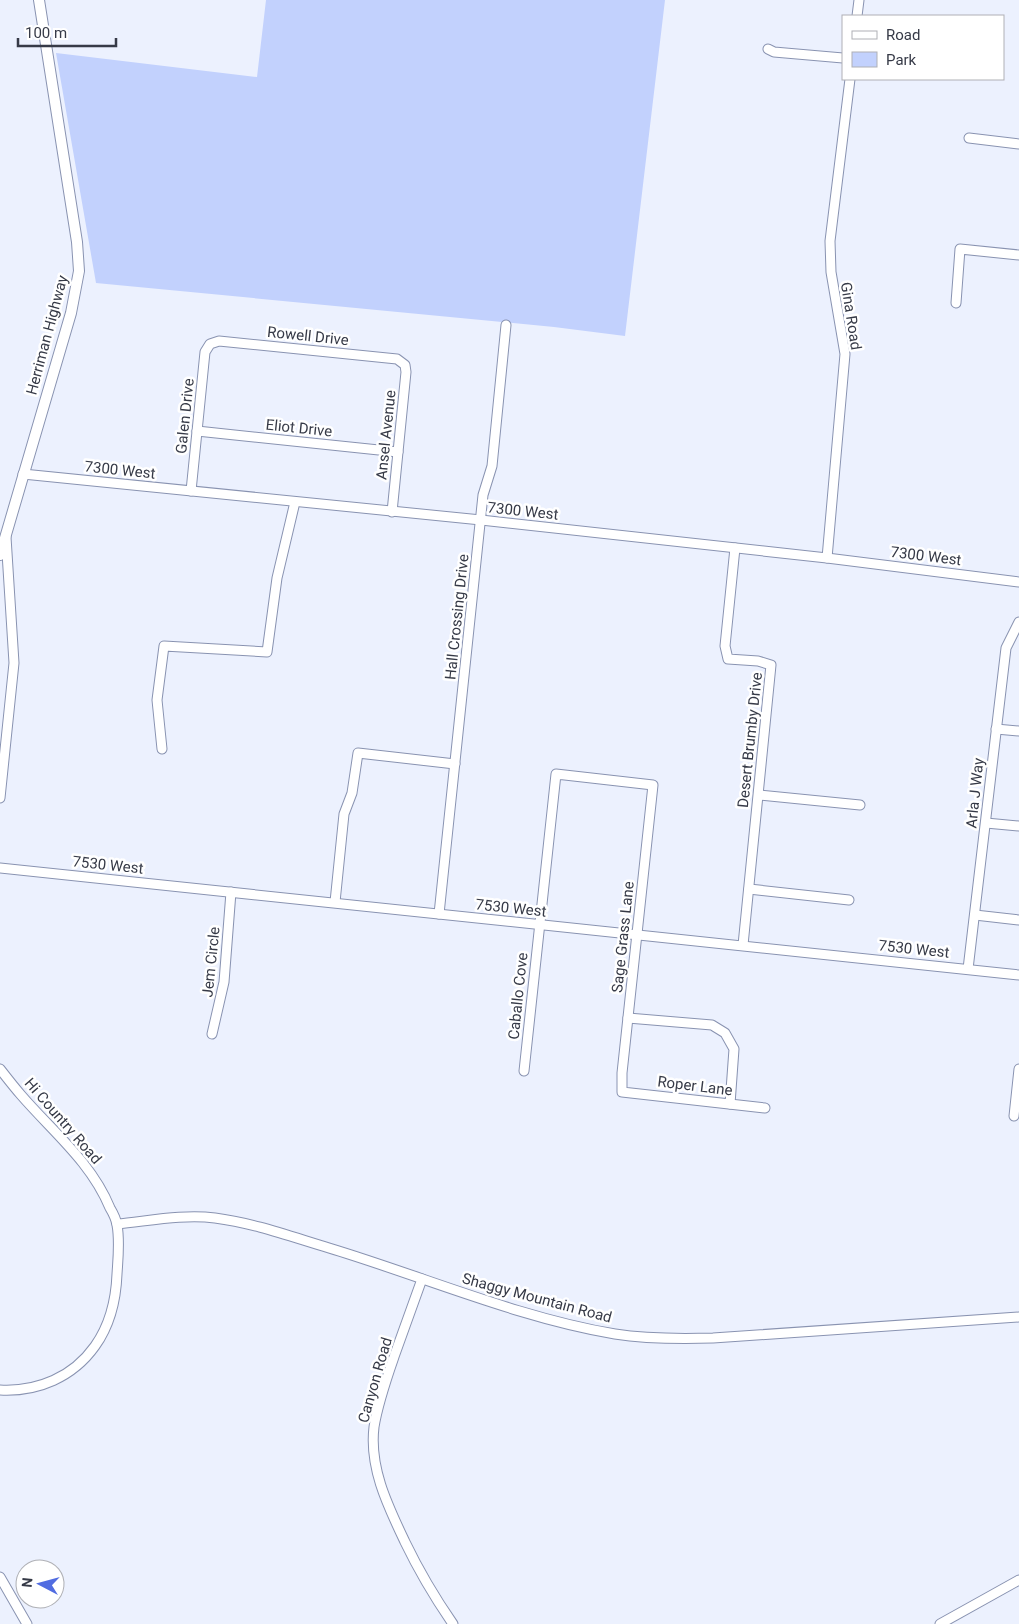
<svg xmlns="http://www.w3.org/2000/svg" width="1019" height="1624" font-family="Roboto,sans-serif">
  <rect width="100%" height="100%" fill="#ecf1fe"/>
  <path fill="#c2d1fd" d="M266 0H665L625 336 554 327 96 283 56 53 257 77Z"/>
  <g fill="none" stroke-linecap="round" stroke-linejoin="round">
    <g stroke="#8993b1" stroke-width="11">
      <g id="minor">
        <path d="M857 16 859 0"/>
        <path d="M768 49 774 52 843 58"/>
        <path d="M969 138 1019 144"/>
        <path d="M956 303 960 249 1019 255"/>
        <path d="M197 431 398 452"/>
        <path d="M23 474 481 520 827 558 1019 582"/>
        <path d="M191 491 205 352 210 344 219 341 397 359 405 365 406 372 392 512"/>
        <path d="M735 548 725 646 728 659 758 661 771 665 743 945"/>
        <path d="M827 558 845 354 831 272 830 241 850 79"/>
        <path d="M996 729 1019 731"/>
        <path d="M162 749 157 700 164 646 267 652 277 578 295 502"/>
        <path d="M759 795 860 805"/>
        <path d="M0 798 14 663 6 537"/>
        <path d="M986 823 1019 826"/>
        <path d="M0 868 1019 975"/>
        <path d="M749 889 849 900"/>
        <path d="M335 902 344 814 352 793 358 753 455 764"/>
        <path d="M439 914 483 495 492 466 506 325"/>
        <path d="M975 915 1019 920"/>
        <path d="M968 969 1006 648 1019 622"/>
        <path d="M628 1018 712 1025 725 1033 734 1049 730 1104"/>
        <path d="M212 1034 224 982 231 892"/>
        <path d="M0 1069C7 1078 14 1087 21 1095 53 1132 91 1162 110 1208 113 1213 116 1219 117 1225 120 1241 118 1258 117 1274 116 1300 110 1325 95 1346 73 1377 38 1392 0 1390"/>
        <path d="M524 1071 556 774 653 785 622 1073V1092L765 1108"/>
        <path d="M1014 1116 1019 1069"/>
        <path d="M117 1224C149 1221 183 1214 215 1218 254 1223 292 1237 329 1248 422 1276 519 1318 615 1334 647 1339 680 1339 713 1338L1019 1317"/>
        <path d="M422 1279C413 1304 404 1329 395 1354 387 1377 378 1402 374 1427 369 1468 388 1506 405 1542 419 1571 435 1598 453 1624"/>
        <path d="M0 1577 27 1624"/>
        <path d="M940 1624 1019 1580"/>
      </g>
    </g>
    <g stroke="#8993b1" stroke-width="12">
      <path id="major" d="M0 555 71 313 79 271 77 242 39 0"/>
    </g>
    <use href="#minor" stroke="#fff" stroke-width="9"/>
    <use href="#major" stroke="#fff" stroke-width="10"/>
  </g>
  <g text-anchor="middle" stroke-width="5" stroke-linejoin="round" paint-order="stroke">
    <g font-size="15" fill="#363a47" stroke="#fff">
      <text transform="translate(851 316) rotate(81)" y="5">Gina Road</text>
      <text transform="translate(47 335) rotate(-75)" y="5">Herriman Highway</text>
      <text transform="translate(308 336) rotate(6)" y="5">Rowell Drive</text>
      <text transform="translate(185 416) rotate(-84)" y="5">Galen Drive</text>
      <text transform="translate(299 428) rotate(6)" y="5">Eliot Drive</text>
      <text transform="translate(386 435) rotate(-84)" y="5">Ansel Avenue</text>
      <text transform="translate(120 470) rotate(6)" y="5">7300 West</text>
      <text transform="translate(523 511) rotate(6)" y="5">7300 West</text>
      <text transform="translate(926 556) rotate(7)" y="5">7300 West</text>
      <text transform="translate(457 617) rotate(-84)" y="5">Hall Crossing Drive</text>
      <text transform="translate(750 740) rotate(-84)" y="5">Desert Brumby Drive</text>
      <text transform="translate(975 793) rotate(-84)" y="5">Arla J Way</text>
      <text transform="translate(108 865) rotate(6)" y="5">7530 West</text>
      <text transform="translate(511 908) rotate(6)" y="5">7530 West</text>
      <text transform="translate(623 937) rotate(-84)" y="5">Sage Grass Lane</text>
      <text transform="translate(914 949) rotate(6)" y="5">7530 West</text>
      <text transform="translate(211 962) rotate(-84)" y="5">Jem Circle</text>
      <text transform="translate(518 996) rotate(-84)" y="5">Caballo Cove</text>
      <text transform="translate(695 1086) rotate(7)" y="5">Roper Lane</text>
      <text transform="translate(63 1121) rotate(49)" y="5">Hi Country Road</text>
      <text transform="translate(537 1298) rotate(15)" y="5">Shaggy Mountain Road</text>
      <text transform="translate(375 1380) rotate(-74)" y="5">Canyon Road</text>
    </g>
  </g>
  <rect x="842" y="15" width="162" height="65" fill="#ffffff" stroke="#afb0b5"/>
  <rect x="852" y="31" width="25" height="8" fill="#ffffff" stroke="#afb0b5"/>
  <text x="886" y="40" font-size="15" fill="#363a47">Road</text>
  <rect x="852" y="52" width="25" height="15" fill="#c2d1fd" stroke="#afb0b5"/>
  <text x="886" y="65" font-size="15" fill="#363a47">Park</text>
  <g transform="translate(40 1584) rotate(276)"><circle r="24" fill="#ffffff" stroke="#afb0b5"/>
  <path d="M0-4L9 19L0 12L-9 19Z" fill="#516ce1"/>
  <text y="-8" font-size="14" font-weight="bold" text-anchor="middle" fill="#363a47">N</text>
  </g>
  <path d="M18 38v8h98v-8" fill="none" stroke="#363a47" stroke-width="2.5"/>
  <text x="25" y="38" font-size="15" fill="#363a47" stroke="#ffffff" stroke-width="4" paint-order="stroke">100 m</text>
</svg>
